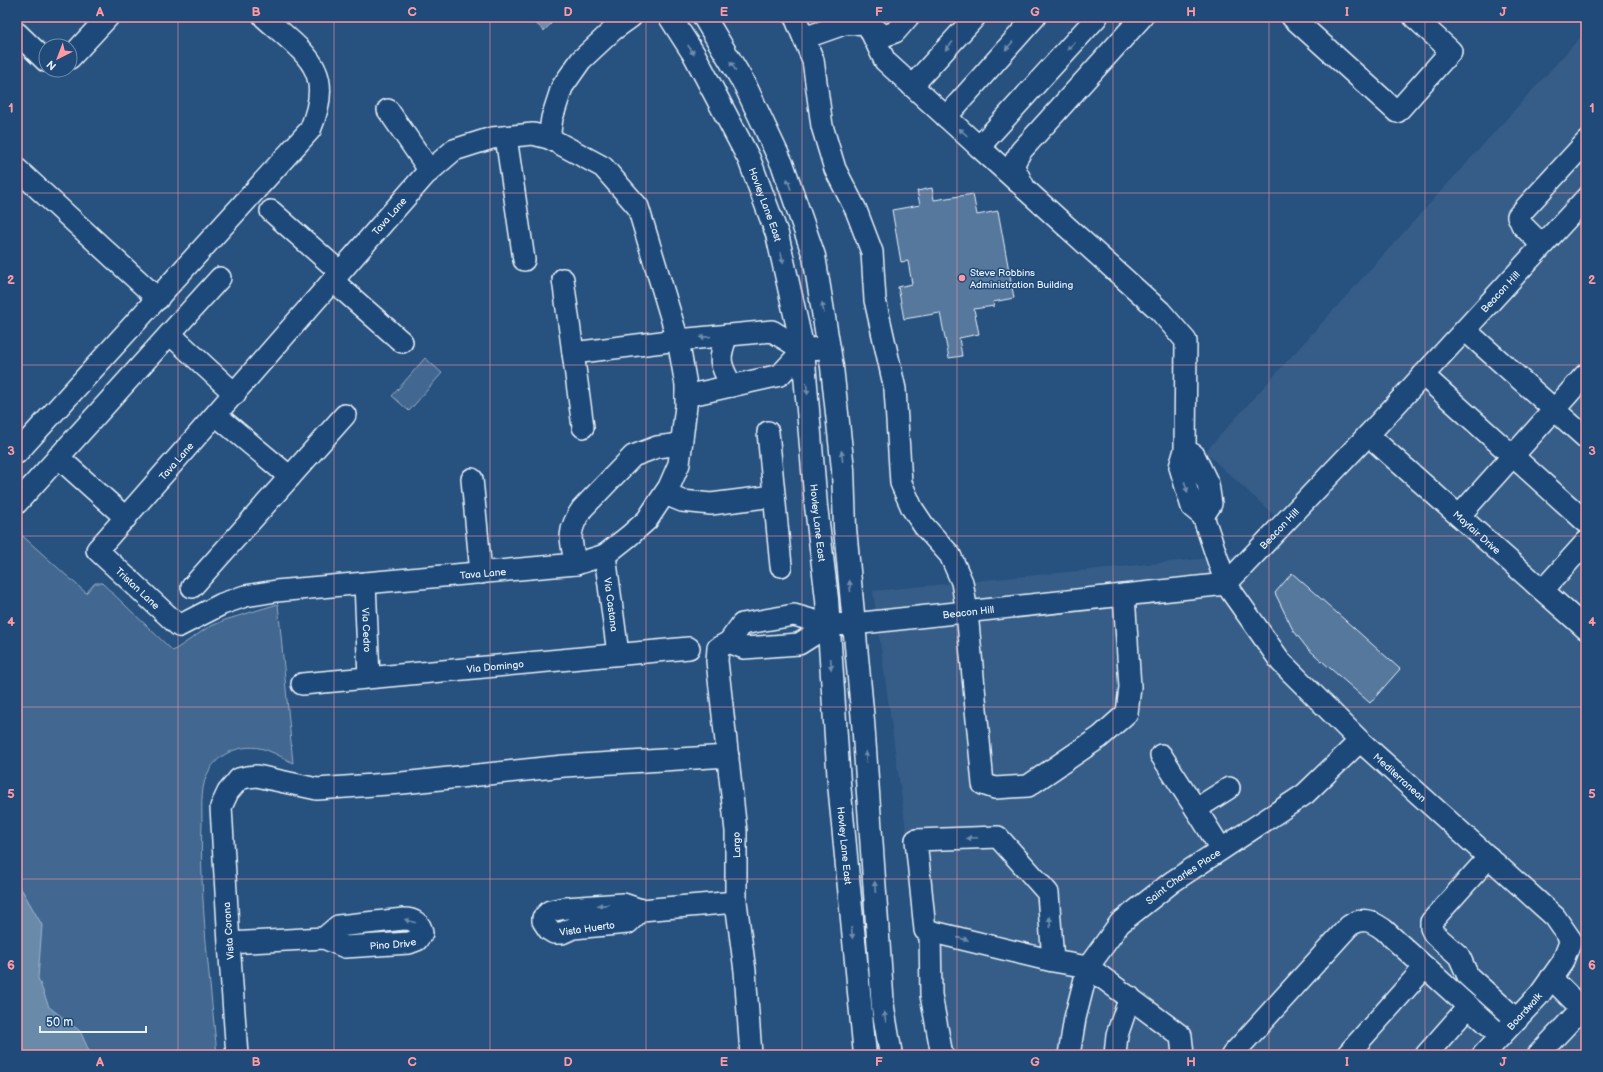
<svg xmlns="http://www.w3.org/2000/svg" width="1603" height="1072" font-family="'Balsamiq Sans',sans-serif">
  <rect width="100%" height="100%" fill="#27517f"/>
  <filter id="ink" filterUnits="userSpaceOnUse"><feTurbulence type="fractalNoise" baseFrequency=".025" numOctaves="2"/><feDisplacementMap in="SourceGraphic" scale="8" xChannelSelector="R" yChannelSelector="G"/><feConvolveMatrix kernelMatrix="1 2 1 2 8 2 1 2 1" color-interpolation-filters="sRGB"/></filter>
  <g filter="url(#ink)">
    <path fill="#355d88" d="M1586 31V1055H937L873 591 1241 555 1276 517 1205 452Z"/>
    <g fill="#436891" stroke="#96acc4">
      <path d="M425 358 442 373 409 411 392 396Z"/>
      <path d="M17 531 86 593 95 583H102L173 651 207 628 225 620 278 604 293 763C285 759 277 754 269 751 248 742 222 750 210 769 200 785 202 804 202 822 199 900 210 978 217 1055H17Z"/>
    </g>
    <g fill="#6b8aaa" stroke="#9db3c9">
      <path d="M531 17H551V24L544 31 530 18Z"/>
      <path d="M17 887 22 890 42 925 38 978 49 1007 80 1031 91 1055H17Z"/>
    </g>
    <g fill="#57789d" stroke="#e8f1f8">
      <path d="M932 188 934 200 973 194 977 215 998 211 1014 298 993 302 994 306 974 309 979 334 959 338 962 356 949 358 940 313 904 319 898 287 912 284 908 261 901 262 892 210 920 205 917 191Z"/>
      <path d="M1292 573 1400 669 1370 703 1307 648 1293 630 1275 593Z"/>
    </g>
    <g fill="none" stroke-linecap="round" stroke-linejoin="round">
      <g stroke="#e8f1f8" stroke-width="24">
        <g id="minor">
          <path d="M795 17 813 60 822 126 835 169 856 210 872 252 875 300 895 389 901 483 912 508 924 526 950 555 962 582 967 612 983 784 995 788 1028 786 1100 737 1127 713 1130 687 1124 595"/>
          <path d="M864 17 885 61 979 147 1097 17"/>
          <path d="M1142 17 1021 151 1013 165 1025 189 1160 311 1186 341 1185 450 1180 467 1192 507 1203 516 1211 504 1208 484 1194 455 1185 450"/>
          <path d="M1292 17 1397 112 1451 51 1414 17"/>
          <path d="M17 33 46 61"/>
          <path d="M804 38 844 24 868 23 884 36 895 32 908 17"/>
          <path d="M70 58 108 17"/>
          <path d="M912 86 975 17"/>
          <path d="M388 110 430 171"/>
          <path d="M946 117 1035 17"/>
          <path d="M533 134 549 138 603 167 638 207 678 340 686 385V406L679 464 669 487 647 520 629 536 605 555 576 564 276 591 245 596 222 604 179 626 97 550 425 175 454 150 492 138Z"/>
          <path d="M506 137 524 260"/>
          <path d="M549 138 552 118 562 87 581 60 613 30 631 17"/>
          <path d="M979 147 1020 184"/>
          <path d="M17 169 158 299"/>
          <path d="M271 211 340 272"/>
          <path d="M1542 245 1522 225 1518 216 1586 142"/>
          <path d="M563 279 583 427"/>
          <path d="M333 281 402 342"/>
          <path d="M1465 330 1586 438"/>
          <path d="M170 334 235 394"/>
          <path d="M727 335C718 359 719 364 732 386"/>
          <path d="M573 353 678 340 772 331 803 350 829 347"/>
          <path d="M1423 375 1586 522"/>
          <path d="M686 396 780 375 803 350"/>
          <path d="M216 415 290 477"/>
          <path d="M768 432 781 566"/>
          <path id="s1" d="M1368 435 1586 629"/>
          <path d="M17 453 310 130C336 69 306 55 264 17"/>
          <path d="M58 457 126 518"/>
          <path d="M472 479 481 573"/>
          <path d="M665 494 682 501 711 504 774 496"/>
          <path d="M17 503 220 278"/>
          <path id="s2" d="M1203 516 1226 584 1281 662 1360 741 1555 917 1571 940 1562 963 1540 994 1483 1055"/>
          <path d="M1459 516 1586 374"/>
          <path id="s3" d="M605 555 618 654"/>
          <path d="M576 564C570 540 567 531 582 509L633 456 657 447 681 444"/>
          <path id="s4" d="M365 583 369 677"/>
          <path d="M192 587 345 415"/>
          <path d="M1543 590 1586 542"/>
          <path d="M794 615 829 625 799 644 744 648 729 642 742 624Z"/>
          <path id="s5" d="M829 625 853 624 1226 584 1368 435 1586 198"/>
          <path d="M729 642 718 648 717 661 736 831V902L745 971 751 1055"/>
          <path id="s6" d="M302 684 689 648"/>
          <path d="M1161 755 1196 809"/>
          <path d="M1221 849 1196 809 1229 788"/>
          <path d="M1489 857 1431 922V928L1434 934 1459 956 1468 976 1517 1020"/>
          <path d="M641 910 628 923 573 928 562 933H554L549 930 543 921V918L550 911 566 908 623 904 641 910 736 902"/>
          <path d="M930 931 931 995 942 1055"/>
          <path id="s7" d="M229 943 324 938 345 947 409 943 417 940 422 933C421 923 413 919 404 919L338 926 324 938"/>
          <path d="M1053 961 1048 893 998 837 916 840 925 930 1053 961 1088 967 1181 1036 1183 1055"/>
          <path d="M1551 978 1586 1013"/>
          <path d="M237 1055 229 943 221 807 228 792 234 785 239 779 247 777 257 776 317 789 402 783 564 766 728 756"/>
          <path id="s8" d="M1069 1055 1075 1018 1088 967 1120 923 1172 882 1305 794 1360 741"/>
          <path d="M1115 1055 1117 1035 1130 997"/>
          <path d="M1232 1055 1349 926C1363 917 1370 920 1383 929L1501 1036"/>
          <path d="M1347 1055 1425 967"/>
          <path d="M1426 1055 1469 1006"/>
          <path d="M1538 1055 1586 1004"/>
        </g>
      </g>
      <g stroke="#e8f1f8" stroke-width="25">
        <g id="major">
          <path id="s9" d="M670 17 695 56 749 159 777 234 803 350 816 506 827 599 839 783 865 1055"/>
          <path d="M704 17 745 85 783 166 814 256 832 367 843 469 845 528 863 721 883 1008 891 1055"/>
        </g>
      </g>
      <use href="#minor" stroke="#1f4a7a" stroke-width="21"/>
      <use href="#major" stroke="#1f4a7a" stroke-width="22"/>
    </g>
    <defs><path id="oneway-solid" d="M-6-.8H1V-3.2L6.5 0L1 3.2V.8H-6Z"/></defs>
    <g fill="#6f8dac">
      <use href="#oneway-solid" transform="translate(949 46) rotate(132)"/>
      <use href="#oneway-solid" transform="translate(1009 46) rotate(132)"/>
      <use href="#oneway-solid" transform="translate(1071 46) rotate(132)"/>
      <use href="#oneway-solid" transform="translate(691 50) rotate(57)"/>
      <use href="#oneway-solid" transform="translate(733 66) rotate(-121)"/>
      <use href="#oneway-solid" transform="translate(963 132) rotate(-138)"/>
      <use href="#oneway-solid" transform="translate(789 184) rotate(-109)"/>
      <use href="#oneway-solid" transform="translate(782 258) rotate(78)"/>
      <use href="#oneway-solid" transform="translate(823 308) rotate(-100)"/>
      <use href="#oneway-solid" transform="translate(705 337) rotate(175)"/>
      <use href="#oneway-solid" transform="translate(807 389) rotate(84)"/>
      <use href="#oneway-solid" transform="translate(842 456) rotate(-96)"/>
      <use href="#oneway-solid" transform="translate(1186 487) rotate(74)"/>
      <use href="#oneway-solid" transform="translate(850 586) rotate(-95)"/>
      <use href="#oneway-solid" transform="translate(831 664) rotate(87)"/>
      <use href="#oneway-solid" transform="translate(866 757) rotate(-95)"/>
      <use href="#oneway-solid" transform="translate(972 838) rotate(178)"/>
      <use href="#oneway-solid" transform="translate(875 887) rotate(-94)"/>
      <use href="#oneway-solid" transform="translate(603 905) rotate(175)"/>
      <use href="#oneway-solid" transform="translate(410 921) rotate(-163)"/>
      <use href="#oneway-solid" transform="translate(1050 922) rotate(-95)"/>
      <use href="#oneway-solid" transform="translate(852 933) rotate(85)"/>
      <use href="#oneway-solid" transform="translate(963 939) rotate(14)"/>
      <use href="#oneway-solid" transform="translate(885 1017) rotate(-100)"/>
    </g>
  </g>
  <path fill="none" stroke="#ff9aa2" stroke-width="1" stroke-opacity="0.55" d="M178 17V1055M334 17V1055M490 17V1055M646 17V1055M802 17V1055M957 17V1055M1113 17V1055M1269 17V1055M1425 17V1055M17 193H1586M17 365H1586M17 536H1586M17 707H1586M17 879H1586"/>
  <circle fill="#ff9aa2" stroke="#1f4a7a" stroke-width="1.5" cx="962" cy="278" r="4"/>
  <g text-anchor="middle" stroke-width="3" stroke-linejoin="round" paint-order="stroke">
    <g font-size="10" fill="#e8f1f8" stroke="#1f4a7a">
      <text dy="4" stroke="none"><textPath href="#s9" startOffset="211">Hovley Lane East</textPath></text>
      <text transform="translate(389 216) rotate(-49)" y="4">Tava Lane</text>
      <text dy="4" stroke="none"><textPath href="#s5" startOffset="800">Beacon Hill</textPath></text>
      <text transform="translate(176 461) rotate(-49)" y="4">Tava Lane</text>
      <text dy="4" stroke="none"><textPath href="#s9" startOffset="535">Hovley Lane East</textPath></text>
      <text dy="4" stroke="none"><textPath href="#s5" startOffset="476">Beacon Hill</textPath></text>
      <text dy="4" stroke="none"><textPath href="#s1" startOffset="146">Mayfair Drive</textPath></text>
      <text transform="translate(483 573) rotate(-5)" y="4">Tava Lane</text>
      <text transform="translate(138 588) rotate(43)" y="4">Tristan Lane</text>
      <text dy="4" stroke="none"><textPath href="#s3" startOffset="50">Via Castana</textPath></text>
      <text dy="4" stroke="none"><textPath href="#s5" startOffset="140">Beacon Hill</textPath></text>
      <text dy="4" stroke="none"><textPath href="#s4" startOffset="47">Via Cedro</textPath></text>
      <text dy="4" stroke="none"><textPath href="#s6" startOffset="194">Via Domingo</textPath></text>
      <text dy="4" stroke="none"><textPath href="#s2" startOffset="333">Mediterranean</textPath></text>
      <text transform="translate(736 845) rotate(-91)" y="4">Largo</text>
      <text dy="4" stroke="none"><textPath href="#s9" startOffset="859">Hovley Lane East</textPath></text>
      <text dy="4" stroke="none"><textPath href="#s8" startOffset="223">Saint Charles Place</textPath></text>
      <text transform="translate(587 928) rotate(-8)" y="4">Vista Huerto</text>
      <text transform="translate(228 931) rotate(-94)" y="4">Vista Corona</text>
      <text dy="4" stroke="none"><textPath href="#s7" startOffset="166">Pino Drive</textPath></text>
      <text transform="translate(1524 1011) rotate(-48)" y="4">Boardwalk</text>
    </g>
    <g font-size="10" fill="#e8f1f8" stroke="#1f4a7a" text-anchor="start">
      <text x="970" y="276">Steve Robbins<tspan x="970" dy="12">Administration Building</tspan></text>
    </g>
  </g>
  <rect width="1603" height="1072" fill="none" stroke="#1f4a7a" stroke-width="44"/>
  <g transform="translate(58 58) rotate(222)"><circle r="19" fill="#1f4a7a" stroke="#6f8dac"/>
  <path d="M0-3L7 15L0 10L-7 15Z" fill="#ff9aa2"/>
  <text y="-6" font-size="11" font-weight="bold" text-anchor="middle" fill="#e8f1f8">N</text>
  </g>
  <path d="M40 1026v6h106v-6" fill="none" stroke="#e8f1f8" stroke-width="2"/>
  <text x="46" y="1026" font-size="12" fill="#e8f1f8" stroke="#1f4a7a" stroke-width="3" paint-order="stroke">50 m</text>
  <rect x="22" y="22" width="1559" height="1028" fill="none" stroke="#ff9aa2" stroke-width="1.5"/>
  <g font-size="13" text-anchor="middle" font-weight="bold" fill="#ff9aa2">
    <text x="100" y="16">A</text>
    <text x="256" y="16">B</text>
    <text x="412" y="16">C</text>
    <text x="568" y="16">D</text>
    <text x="724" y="16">E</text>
    <text x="879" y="16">F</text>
    <text x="1035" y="16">G</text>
    <text x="1191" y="16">H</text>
    <text x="1347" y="16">I</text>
    <text x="1503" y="16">J</text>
    <text x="11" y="112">1</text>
    <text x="1592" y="112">1</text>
    <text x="11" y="284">2</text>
    <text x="1592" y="284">2</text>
    <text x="11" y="455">3</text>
    <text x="1592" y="455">3</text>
    <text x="11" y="626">4</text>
    <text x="1592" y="626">4</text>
    <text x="11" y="798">5</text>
    <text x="1592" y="798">5</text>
    <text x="11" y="969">6</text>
    <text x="1592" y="969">6</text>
    <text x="100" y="1066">A</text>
    <text x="256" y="1066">B</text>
    <text x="412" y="1066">C</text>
    <text x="568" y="1066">D</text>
    <text x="724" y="1066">E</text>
    <text x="879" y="1066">F</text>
    <text x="1035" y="1066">G</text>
    <text x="1191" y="1066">H</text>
    <text x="1347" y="1066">I</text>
    <text x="1503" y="1066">J</text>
  </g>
</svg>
